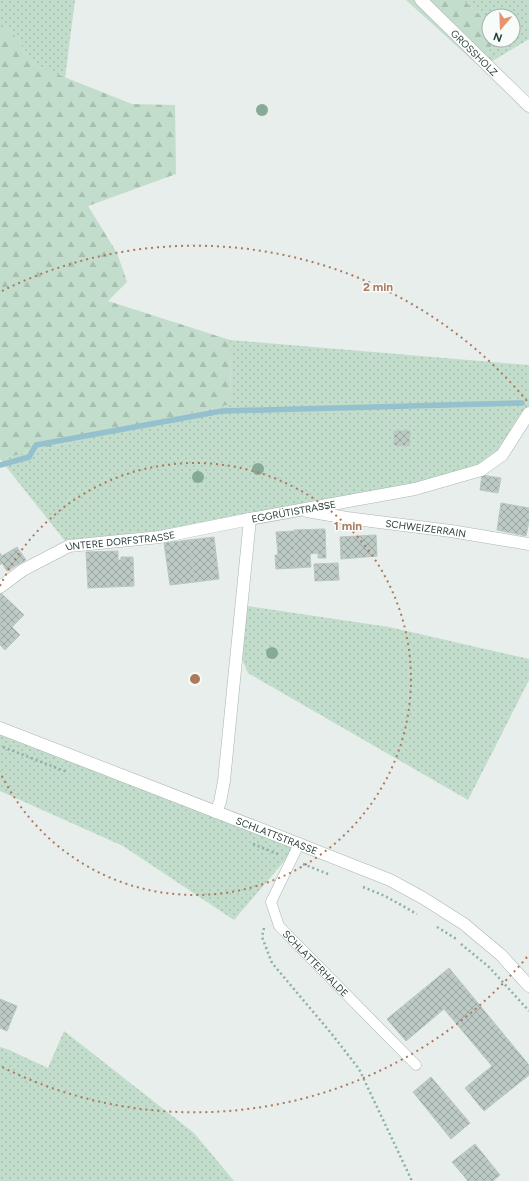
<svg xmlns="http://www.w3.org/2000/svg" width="529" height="1181" font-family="Figtree,sans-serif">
  <defs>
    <pattern id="grass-dots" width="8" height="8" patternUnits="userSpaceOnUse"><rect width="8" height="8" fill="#c2ddcb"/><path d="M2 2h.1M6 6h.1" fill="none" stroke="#a7bfaf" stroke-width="1.8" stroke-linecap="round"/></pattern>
    <pattern id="forest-firs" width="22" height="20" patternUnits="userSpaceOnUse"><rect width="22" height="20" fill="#c2ddcb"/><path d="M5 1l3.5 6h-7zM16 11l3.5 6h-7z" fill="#a7bfaf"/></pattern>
    <pattern id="building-cross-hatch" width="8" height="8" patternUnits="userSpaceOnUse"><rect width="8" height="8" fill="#bcc9c5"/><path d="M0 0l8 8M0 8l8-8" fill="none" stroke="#99a5a1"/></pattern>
  </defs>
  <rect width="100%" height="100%" fill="#e7eeeb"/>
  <g fill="url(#grass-dots)">
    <path d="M0 0H75L65 78 34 65 10 29H0Z"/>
    <path d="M463 0H529V39L481 68 494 40H513V16H489V23Z"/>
    <path d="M230 340 529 365V413L502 455 481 470 299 510 69 546 0 459 231 404Z"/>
    <path d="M241 605 389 627 529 659V680L468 800 248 673 238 650Z"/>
    <path d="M0 728 299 844 234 920 123 846 0 791Z"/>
    <path d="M64 1031 194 1133 234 1181H0V1047L7 1049 48 1068Z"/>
  </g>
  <g fill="url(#forest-firs)">
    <path d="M406 0H463L489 23V40H494L481 68Z"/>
    <path d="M0 29H10L34 65 132 104 175 105 176 174 88 206 117 253 127 282 108 301 230 340 231 404 0 459Z"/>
  </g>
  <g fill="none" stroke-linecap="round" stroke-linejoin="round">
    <path stroke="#95c0cd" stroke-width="5.5" d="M0 465 29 457 36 445 222 411 522 403"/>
  </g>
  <g fill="url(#building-cross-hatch)" stroke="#bac7c3">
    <path d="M394 431H410L409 446 394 445Z"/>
    <path d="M482 475 501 478 498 493 480 490Z"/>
    <path d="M501 503 529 508V521L526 536 497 530Z"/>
    <path d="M325 529 326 558H318V553L310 554 311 567 295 568 294 530Z"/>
    <path d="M294 531 295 568 276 569 275 555H278L276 532Z"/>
    <path d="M376 535 377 556 341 559 340 537Z"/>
    <path d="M214 537 219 579 195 582 189 540Z"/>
    <path d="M189 540 195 582 170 585 164 543Z"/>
    <path d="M17 547 26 560 7 571 2 563 0 565V553L2 556Z"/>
    <path d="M118 551V560H121V557H133L134 586 88 588 86 552Z"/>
    <path d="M338 563 339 580 315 581 314 564Z"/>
    <path d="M1 593 24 615 12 627 20 635 5 650 0 645V594Z"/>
    <path d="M449 968 529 1065V1075L484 1111 465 1088 492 1066 444 1009 406 1041 387 1019Z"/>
    <path d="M0 999 17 1006 7 1031 0 1028Z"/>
    <path d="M431 1077 470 1123 451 1139 413 1092Z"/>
    <path d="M475 1144 500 1175 493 1181H468L452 1162Z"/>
  </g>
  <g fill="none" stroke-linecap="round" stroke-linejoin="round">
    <g stroke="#aab6b2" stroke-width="11">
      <g id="service">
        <path id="s1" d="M299 844 271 902 279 926 416 1065"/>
      </g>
    </g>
    <g stroke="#aab6b2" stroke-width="13">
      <g id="minor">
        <path id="s2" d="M421 0 529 106"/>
        <path id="s3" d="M307 511 347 518 451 531 529 544"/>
        <path id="s4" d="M0 587 23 570 69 546 160 537 250 519 415 489 481 470 502 455 529 413"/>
        <path d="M216 812 220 802 224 781 250 519"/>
      </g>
    </g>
    <g stroke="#aab6b2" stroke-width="13">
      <g id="tertiary">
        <path id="s5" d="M0 728 299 844 390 880 423 898 464 924 501 955 529 986"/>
      </g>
    </g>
    <g stroke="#8aafa6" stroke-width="2.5" stroke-dasharray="2 3" stroke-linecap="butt">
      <path d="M3 747 67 772"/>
      <path d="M253 844 280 855"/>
      <path d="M303 864 328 874"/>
      <path d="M363 887 385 896 417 914"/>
      <path d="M437 927 458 940"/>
      <path d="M264 928 262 937 272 963 331 1033 359 1069 412 1181"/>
      <path d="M461 944 489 967 529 1011"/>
    </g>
    <use href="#service" stroke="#fff" stroke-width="10"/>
    <use href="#minor" stroke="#fff" stroke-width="12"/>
    <use href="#tertiary" stroke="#fff" stroke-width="12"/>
  </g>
  <g fill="#85aa96">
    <circle cx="262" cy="110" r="6"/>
    <circle cx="258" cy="469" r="6"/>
    <circle cx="198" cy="477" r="6"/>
    <circle cx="272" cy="653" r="6"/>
  </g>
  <g fill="none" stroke="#ad7a5e" stroke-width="2" stroke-dasharray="2 4">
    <path d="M0 586A216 216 0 1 1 0 772"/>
    <path d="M527 957A433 433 0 0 1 2 1067M2 291A433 433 0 0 1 527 401"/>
  </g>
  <g text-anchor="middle" stroke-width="3" stroke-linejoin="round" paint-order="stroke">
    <g font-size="10" fill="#273f3a" stroke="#f7fbf9">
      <text dy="4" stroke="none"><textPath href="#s2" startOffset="75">GROSSHOLZ</textPath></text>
      <text dy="4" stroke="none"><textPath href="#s4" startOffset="308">EGGRÜTISTRASSE</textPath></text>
      <text dy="4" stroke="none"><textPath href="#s3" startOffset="120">SCHWEIZERRAIN</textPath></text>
      <text dy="4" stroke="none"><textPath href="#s4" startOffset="132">UNTERE DORFSTRASSE</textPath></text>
      <text dy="4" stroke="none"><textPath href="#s5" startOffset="297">SCHLATTSTRASSE</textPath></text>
      <text dy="4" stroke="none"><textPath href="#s1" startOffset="142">SCHLATTERHALDE</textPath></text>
    </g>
  </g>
  <circle cx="195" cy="679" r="6" fill="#ad7a5e" stroke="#f7fbf9" stroke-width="2"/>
  <g font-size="12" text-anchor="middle" font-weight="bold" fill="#ad7a5e" stroke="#f7fbf9" stroke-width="3" stroke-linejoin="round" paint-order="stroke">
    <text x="378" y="291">2 min</text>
    <text x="348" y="530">1 min</text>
  </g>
  <g transform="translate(501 28) rotate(199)"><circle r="19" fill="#f7fbf9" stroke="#a4b0ad"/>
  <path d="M0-3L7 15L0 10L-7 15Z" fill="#e6946d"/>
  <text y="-6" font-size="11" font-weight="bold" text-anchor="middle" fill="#273f3a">N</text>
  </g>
</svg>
